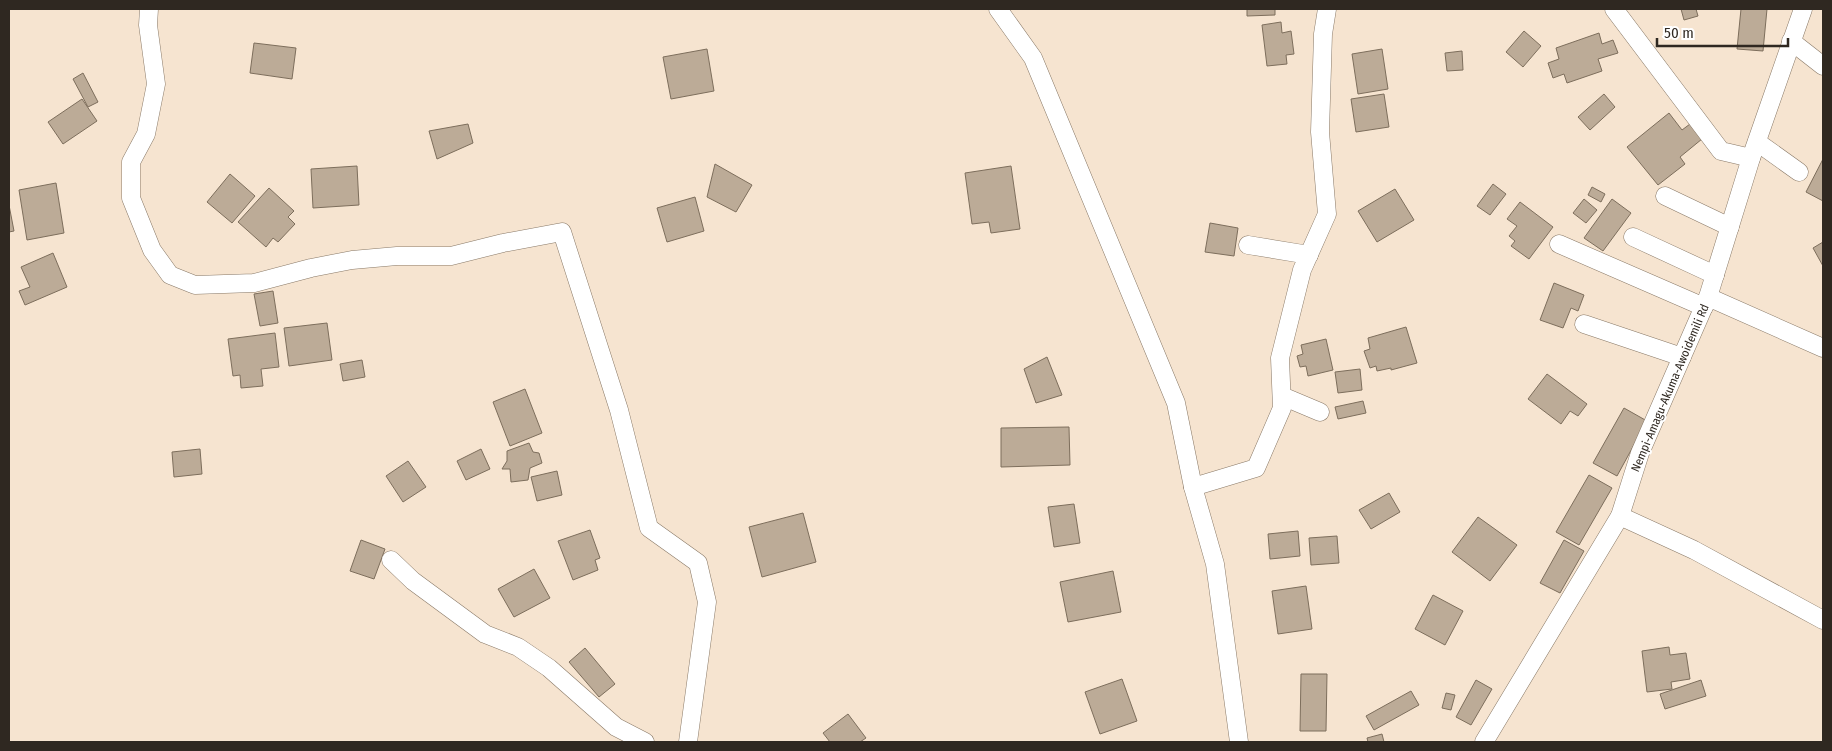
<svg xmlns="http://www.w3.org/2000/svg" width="1832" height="751" font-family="'Fira Sans Condensed',sans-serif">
  <rect width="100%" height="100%" fill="#f6e4d0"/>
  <g fill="#bcab97" stroke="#7d6e5c">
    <path d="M1247 9H1275V15L1247 16Z"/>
    <path d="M1681 9H1696L1698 16 1684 20Z"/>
    <path d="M1741 9H1767L1763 51 1737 49Z"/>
    <path d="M1281 22 1282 33 1291 31 1294 54 1286 55 1287 64 1267 66 1262 25Z"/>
    <path d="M1524 31 1541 46 1523 67 1506 52Z"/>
    <path d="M1599 33 1602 44 1613 40 1618 53 1598 59 1602 71 1567 83 1564 74 1553 78 1548 63 1559 59 1556 48Z"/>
    <path d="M254 43 296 48 292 79 250 73Z"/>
    <path d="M707 49 714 91 671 99 663 57Z"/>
    <path d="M1382 49 1388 89 1358 94 1352 54Z"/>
    <path d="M1462 51 1463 70 1447 71 1445 53Z"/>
    <path d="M83 73 98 102 88 107 73 79Z"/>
    <path d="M1384 94 1389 127 1356 132 1351 99Z"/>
    <path d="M1604 94 1615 107 1590 130 1578 117Z"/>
    <path d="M82 99 97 121 63 144 48 122Z"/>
    <path d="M1669 113 1682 130 1690 124 1702 139 1680 157 1685 164 1658 185 1627 147Z"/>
    <path d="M468 124 473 143 437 159 429 131Z"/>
    <path d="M1823 159V201L1806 192Z"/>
    <path d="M715 164 752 185 736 212 707 197Z"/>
    <path d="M357 166 359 205 313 208 311 169Z"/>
    <path d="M1011 166 1020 229 991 233 989 222 972 224 965 173Z"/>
    <path d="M230 174 255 196 232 223 207 202Z"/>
    <path d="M56 183 64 233 27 240 19 190Z"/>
    <path d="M1493 184 1506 194 1490 215 1477 206Z"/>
    <path d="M1592 187 1605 194 1601 202 1588 195Z"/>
    <path d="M269 188 294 211 288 217 295 224 278 242 273 238 266 247 238 222Z"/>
    <path d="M1395 189 1414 220 1377 242 1358 211Z"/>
    <path d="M695 197 704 231 667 242 657 208Z"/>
    <path d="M1584 199 1597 210 1586 223 1573 213Z"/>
    <path d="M1612 199 1631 213 1603 251 1584 238Z"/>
    <path d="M1520 202 1553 227 1529 259 1511 246 1515 241 1509 236 1517 226 1507 219Z"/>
    <path d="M9 205 14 231 9 232Z"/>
    <path d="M1210 223 1238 228 1234 256 1205 252Z"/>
    <path d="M1823 242V266L1813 248Z"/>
    <path d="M53 253 67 287 25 305 19 291 30 287 21 267Z"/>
    <path d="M1554 283 1584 295 1578 311 1571 308 1563 328 1540 320Z"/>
    <path d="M273 291 278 323 260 326 254 294Z"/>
    <path d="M327 323 332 360 289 366 284 328Z"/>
    <path d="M1406 327 1417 363 1391 370V368L1377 371 1376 366 1370 368 1364 351 1370 349 1368 338Z"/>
    <path d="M275 333 279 367 261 369 263 386 241 388 240 375 233 376 228 339Z"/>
    <path d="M1326 339 1333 370 1308 376 1306 366 1300 367 1297 356 1303 354 1301 345Z"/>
    <path d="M1047 357 1062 395 1036 403 1024 369Z"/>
    <path d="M362 360 365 377 343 381 340 364Z"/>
    <path d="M1360 369 1362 390 1338 393 1335 372Z"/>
    <path d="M1547 374 1587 404 1578 416 1570 411 1561 424 1528 399Z"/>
    <path d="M525 389 542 433 510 446 493 402Z"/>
    <path d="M1363 401 1366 413 1338 419 1335 407Z"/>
    <path d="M1624 408 1647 421 1617 476 1593 463Z"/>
    <path d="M1069 427 1070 465 1001 467V428Z"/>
    <path d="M529 443 533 452 539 453 542 463 530 468 528 480 511 482 510 469H502L507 461V451Z"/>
    <path d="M200 449 202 474 174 477 172 452Z"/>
    <path d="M481 449 490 469 466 480 457 461Z"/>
    <path d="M408 461 426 487 403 502 386 476Z"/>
    <path d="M557 471 562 495 537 501 531 477Z"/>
    <path d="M1589 475 1612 488 1579 545 1556 532Z"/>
    <path d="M1389 493 1400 512 1371 529 1359 510Z"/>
    <path d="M1074 504 1080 543 1054 547 1048 507Z"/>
    <path d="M803 513 816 562 762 577 749 527Z"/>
    <path d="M1478 517 1517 545 1490 581 1452 552Z"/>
    <path d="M590 530 600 558 595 560 598 570 573 580 558 541Z"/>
    <path d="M1298 531 1300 556 1270 559 1268 534Z"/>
    <path d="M1337 536 1339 563 1311 565 1309 538Z"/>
    <path d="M361 540 385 549 374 579 350 571Z"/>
    <path d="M1564 540 1584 551 1560 593 1540 583Z"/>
    <path d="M534 569 550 598 514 617 498 589Z"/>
    <path d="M1113 571 1121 612 1068 622 1060 582Z"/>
    <path d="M1306 586 1312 629 1278 634 1272 591Z"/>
    <path d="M1433 595 1463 611 1445 645 1415 629Z"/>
    <path d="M1669 647 1670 655 1686 653 1690 679 1671 682 1672 689 1647 692 1642 651Z"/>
    <path d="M585 648 615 684 599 697 569 662Z"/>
    <path d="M1301 674H1327L1326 731H1300Z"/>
    <path d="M1122 679 1137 721 1100 734 1085 692Z"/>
    <path d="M1476 680 1492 689 1471 725 1456 717Z"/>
    <path d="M1701 680 1706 696 1665 709 1660 694Z"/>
    <path d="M1411 691 1419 705 1374 730 1366 716Z"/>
    <path d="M1446 693 1455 695 1451 710 1442 708Z"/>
    <path d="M848 714 866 738 860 742H830L823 733Z"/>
    <path d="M1382 734 1384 742H1368L1367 738Z"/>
  </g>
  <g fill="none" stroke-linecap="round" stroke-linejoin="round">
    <g stroke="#897967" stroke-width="19">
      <g id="minor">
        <path d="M149 9 148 25 156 84 146 134 131 162V198L152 250 170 275 195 285 254 283 311 268 352 260 397 256H451L503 243 562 232 619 410 649 528 698 563 707 602 688 742"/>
        <path d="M998 9 1033 58 1176 403 1193 487 1215 564 1239 742"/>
        <path d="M1614 9 1721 151 1751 158"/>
        <path d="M1791 41 1823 66"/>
        <path d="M1757 142 1799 172"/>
        <path d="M1665 196 1730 227"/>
        <path d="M1633 237 1715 275"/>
        <path d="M1559 244 1704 307"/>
        <path d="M1248 245 1309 255"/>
        <path d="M1708 297 1823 348"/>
        <path d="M1584 324 1682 357"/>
        <path d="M1282 396 1320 412"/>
        <path d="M1193 487 1256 468 1282 408 1280 358 1302 270 1327 214 1320 132 1323 34 1327 9"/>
        <path d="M1620 516 1694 550 1823 620"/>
        <path d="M391 560 413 581 485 634 518 647 549 668 616 727 645 742"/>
        <path d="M1484 742 1620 516 1640 453 1708 297 1751 158 1803 9"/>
      </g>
    </g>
    <use href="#minor" stroke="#fff" stroke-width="18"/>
  </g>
  <g text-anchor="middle" stroke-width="4" stroke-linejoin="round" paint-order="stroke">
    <g font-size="12" fill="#2f2821" stroke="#fff">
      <text transform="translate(1670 388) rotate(-67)" y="4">Nempi-Amagu-Akuma-Awoidemili Rd</text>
    </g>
  </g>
  <rect width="1832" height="751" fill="none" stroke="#2f2821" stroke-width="20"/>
  <path d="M1657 38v8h131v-8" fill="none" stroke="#2f2821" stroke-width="2.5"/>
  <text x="1664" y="38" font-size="15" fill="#2f2821" stroke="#ffffff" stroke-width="4" paint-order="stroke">50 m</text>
</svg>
